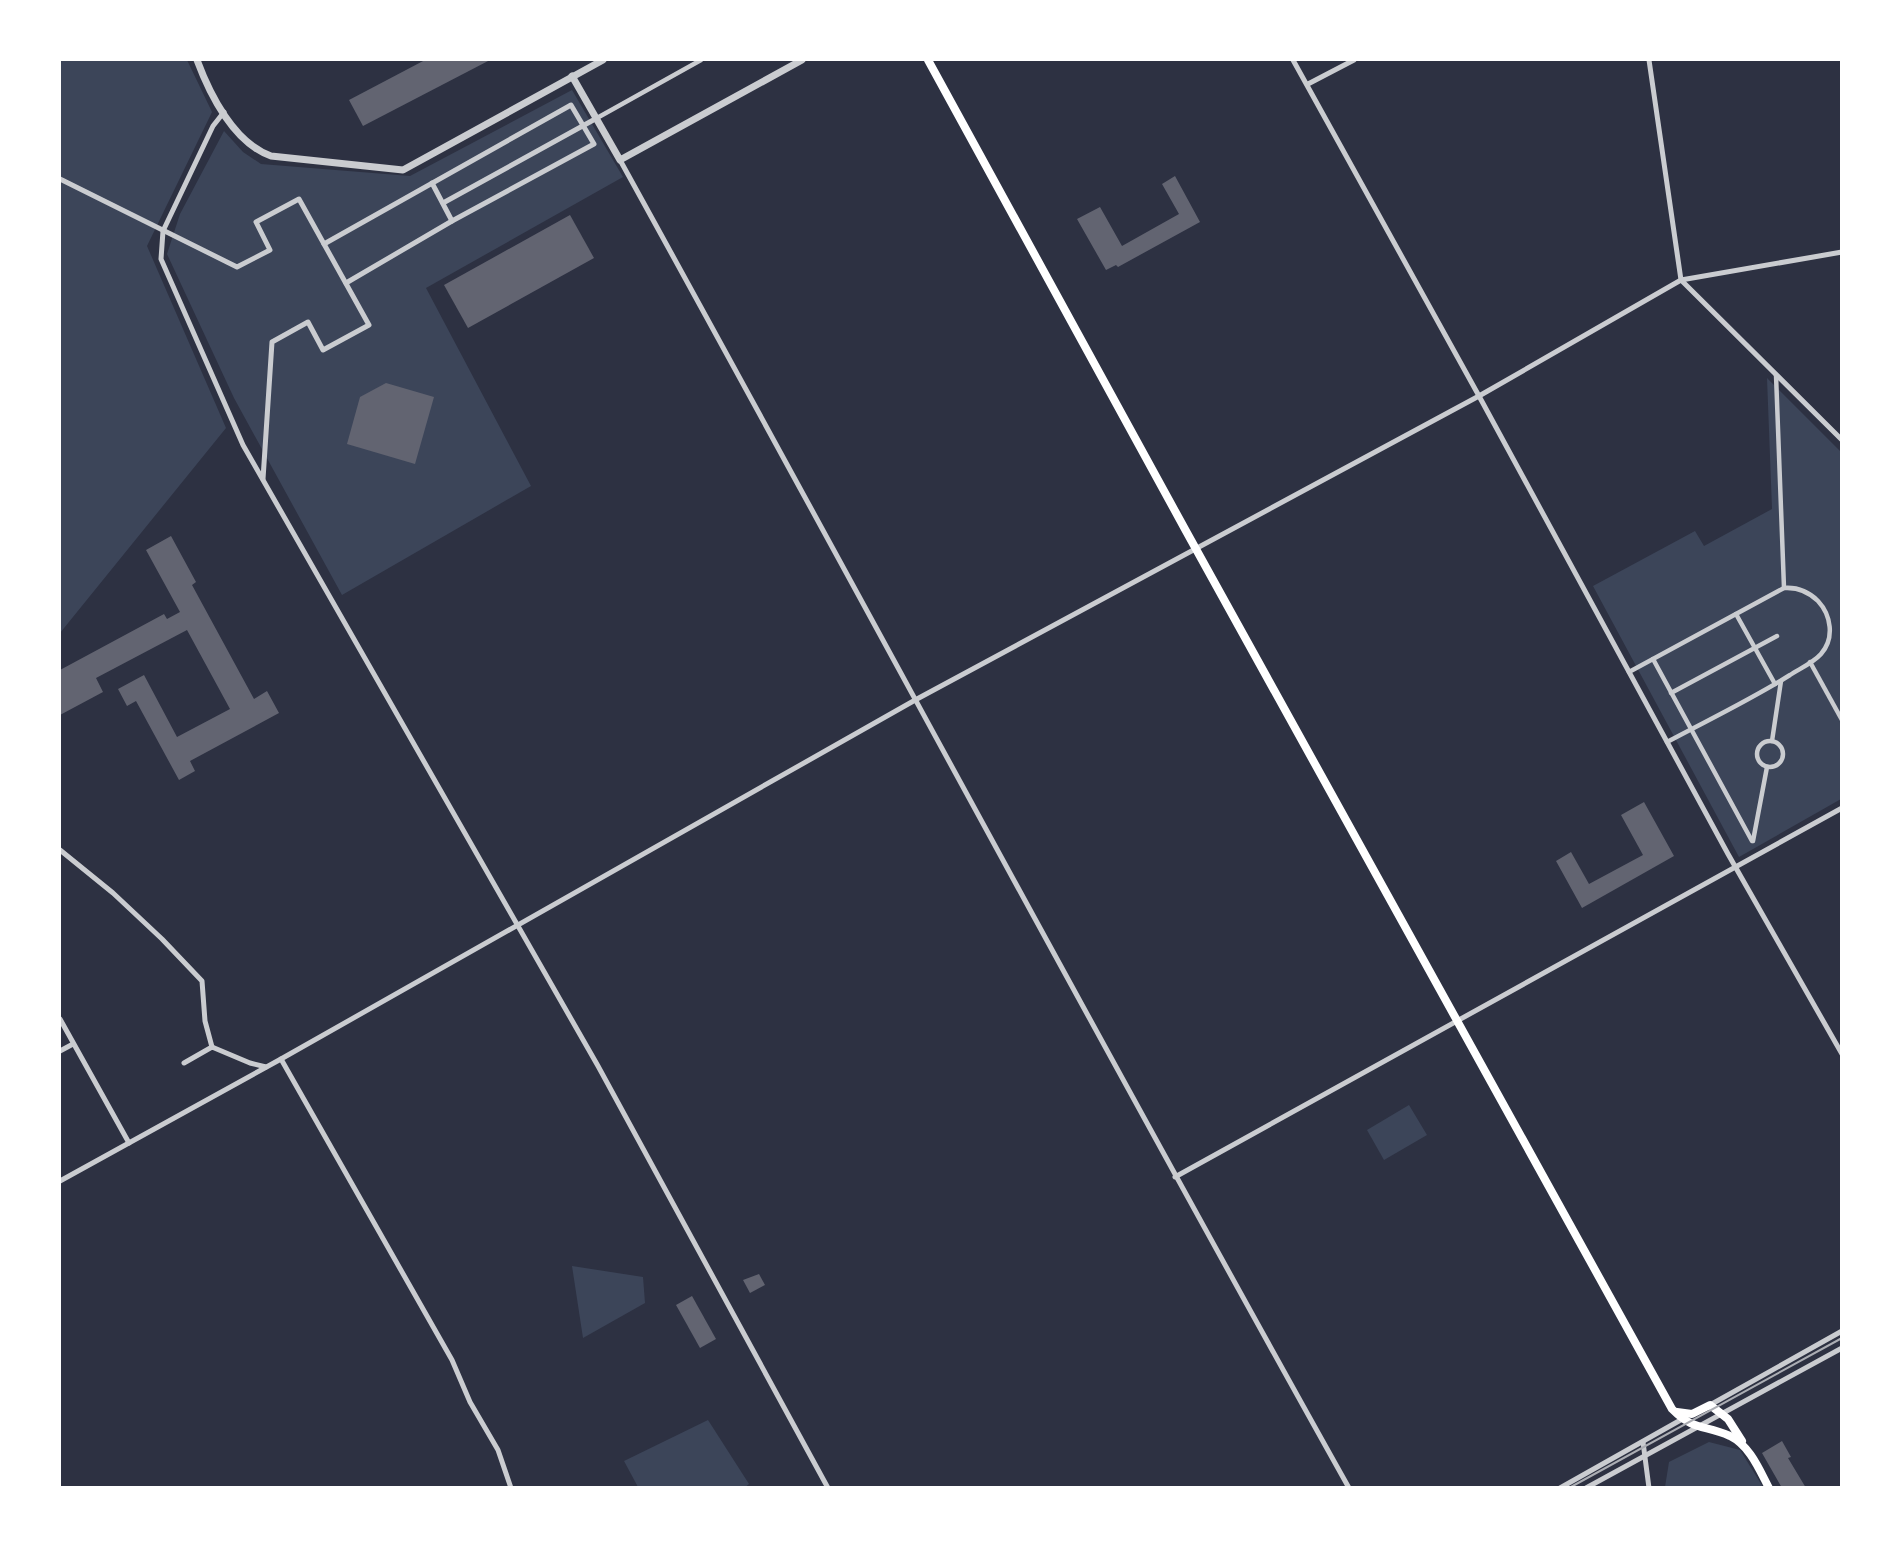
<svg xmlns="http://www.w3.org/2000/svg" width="1901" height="1547" font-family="Commissioner,sans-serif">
  <rect width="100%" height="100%" fill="#2d3142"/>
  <g fill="#3c4559">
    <path d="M60 60H187L212 112 147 246 226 428 60 633Z"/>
    <path d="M572 90 623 177 426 288 531 486 342 595 234 398 167 254 180 214 224 131 243 152 261 164 410 176Z"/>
    <path d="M1767 378 1841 452V799L1739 857 1593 586 1695 531 1704 546 1772 509Z"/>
    <path d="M1409 1105 1427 1135 1384 1160 1367 1130Z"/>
    <path d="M572 1266 643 1277 645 1303 583 1338Z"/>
    <path d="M708 1420 749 1484 744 1488 638 1487 624 1461Z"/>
    <path d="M1709 1442 1740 1450 1763 1487H1665L1669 1462Z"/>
  </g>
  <g fill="#626471">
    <path d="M425 60H490L363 126 349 100Z"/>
    <path d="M1175 176 1200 222 1118 267 1116 265 1106 270 1077 219 1100 207 1122 246 1179 214 1162 184Z"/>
    <path d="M570 215 594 258 468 328 444 285Z"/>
    <path d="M386 383 434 397 415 464 347 444 360 397Z"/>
    <path d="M171 536 196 582 192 585 254 699 267 691 279 713 190 761 195 771 179 780 136 701 127 706 118 689 144 675 177 737 230 709 187 630 96 678 103 692 60 715V670L164 614 167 619 180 612 146 550Z"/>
    <path d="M1644 802 1674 856 1582 908 1556 861 1571 852 1589 884 1643 855 1621 815Z"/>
    <path d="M759 1274 765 1285 750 1293 743 1280Z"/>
    <path d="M692 1296 716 1339 700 1348 676 1305Z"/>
    <path d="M1782 1441 1791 1457 1788 1458 1806 1488H1782L1762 1453Z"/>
  </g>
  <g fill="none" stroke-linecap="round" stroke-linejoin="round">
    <g stroke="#caccd0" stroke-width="4.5">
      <path d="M597 118 701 60"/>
      <path d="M1776 375 1784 588"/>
      <path d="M1736 614 1775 684"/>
      <path d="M1653 659 1752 841"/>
      <path d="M1810 662 1842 720"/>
      <path d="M1629 672 1784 588C1798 587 1808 591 1818 601 1831 615 1835 638 1821 654 1813 663 1799 669 1790 675 1750 700 1708 720 1667 742"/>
      <path d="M1671 693 1777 636"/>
      <circle cx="1770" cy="754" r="13"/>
      <path d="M1772 741 1781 681"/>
      <path d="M1753 841 1767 767"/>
    </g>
    <g stroke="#caccd0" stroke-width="5">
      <path d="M1293 60 1479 396 1728 854 1842 1054"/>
      <path d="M1649 60 1681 280 1842 440"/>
      <path d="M1308 84 1354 60"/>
      <path d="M224 112 213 126 163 231 161 259 243 445 598 1066 828 1488"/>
      <path d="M620 160C864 602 1102 1047 1349 1488"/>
      <path d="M60 179 237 267 270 250 256 222 299 199 369 325 323 350 308 322 272 342 263 479"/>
      <path d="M432 183 452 221"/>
      <path d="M443 203 597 118"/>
      <path d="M324 244 571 105 594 144 452 221 346 283"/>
      <path d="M60 850 113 893 162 939 202 981 205 1021 212 1047"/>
      <path d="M60 1019 129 1143"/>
      <path d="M60 1051 73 1044"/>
      <path d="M281 1059 452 1360 470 1402 498 1450 511 1488"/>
      <path d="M184 1063 212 1047 250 1063 266 1067"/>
      <path d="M1175 1177 1842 808"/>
      <path d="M60 1181 281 1059 917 699 1479 396 1681 280 1842 252"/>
      <path d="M1710 1405 1842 1331"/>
      <path d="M1643 1442 1649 1488"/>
      <path d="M1560 1488 1686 1417"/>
      <path d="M1586 1488 1842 1348"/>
    </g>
    <g stroke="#caccd0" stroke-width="7">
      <path d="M197 60C210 95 234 143 271 156L403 170 603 60"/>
      <path d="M572 76 620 160 802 60"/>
    </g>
    <g stroke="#fff" stroke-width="8">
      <path d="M928 60 1186 531 1672 1409C1695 1432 1704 1424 1730 1436 1750 1446 1759 1469 1769 1488"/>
      <path d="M1677 1412 1692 1414 1710 1405 1728 1419 1742 1441"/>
    </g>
    <path stroke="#abadb3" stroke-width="2" d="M1569 1488 1842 1338"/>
  </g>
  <rect width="1901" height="1547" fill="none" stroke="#ffffff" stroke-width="122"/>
</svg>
